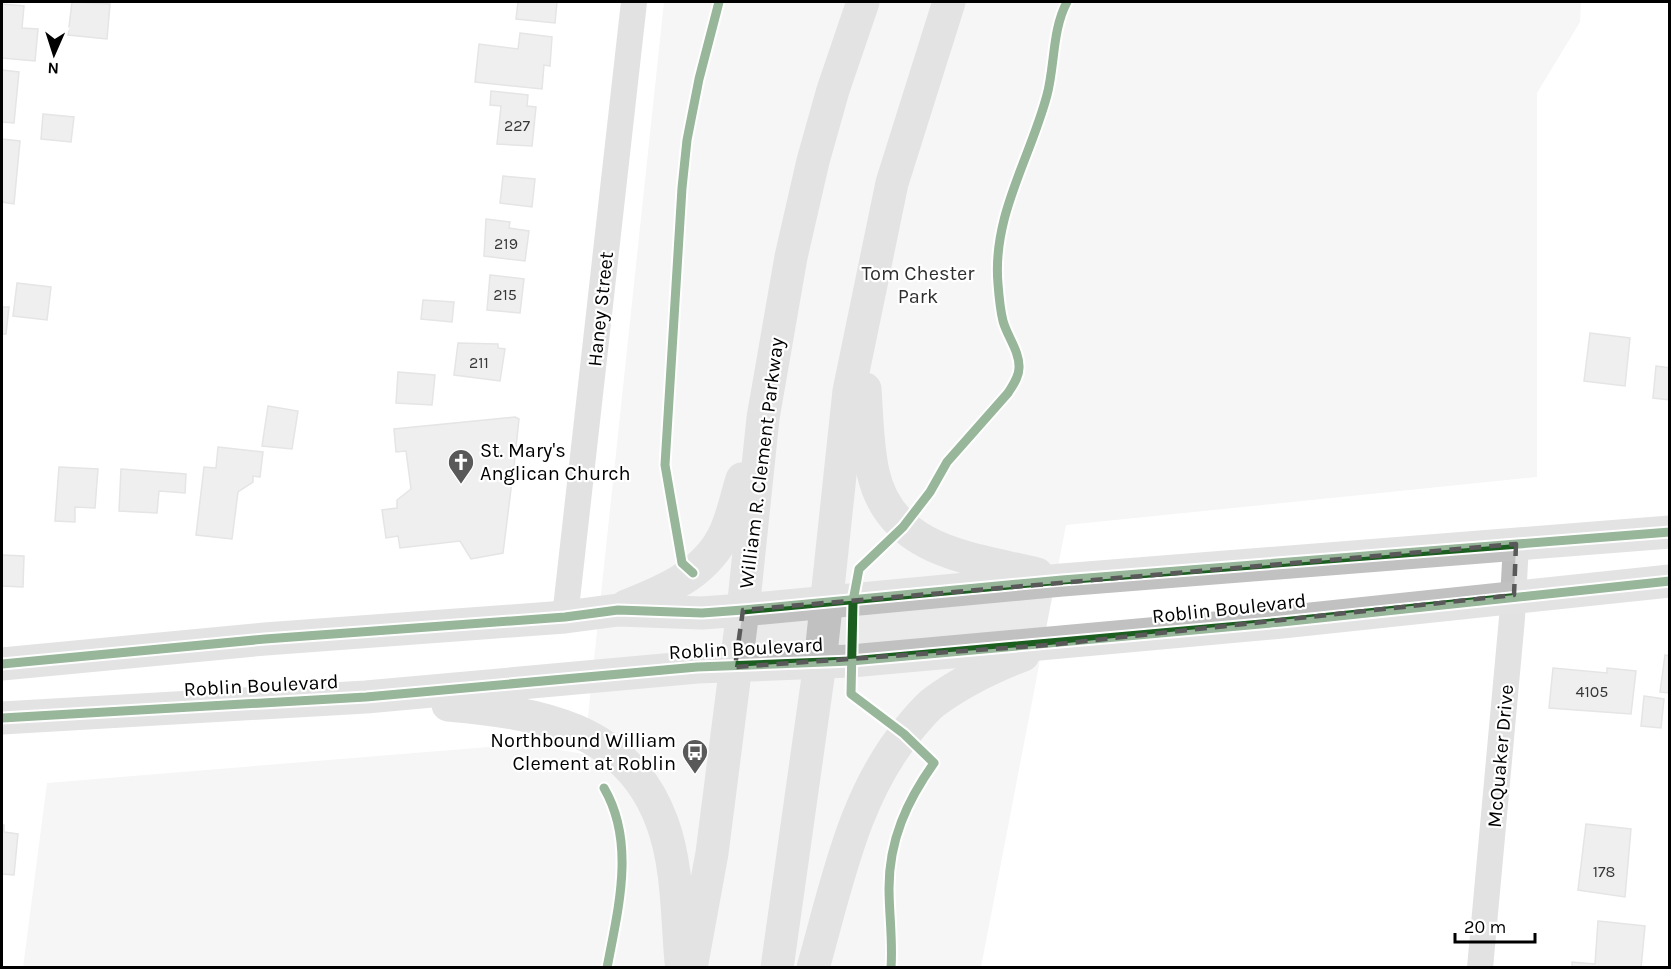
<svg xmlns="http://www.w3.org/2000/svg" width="1671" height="969" font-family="Karla,sans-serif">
  <rect width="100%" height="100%" fill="#fff"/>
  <path fill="#eaeaea" d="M664 2H1581L1580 22 1537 93V477L1066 525 981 967 23 968 47 783 524 744 584 754Z"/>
  <g fill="#dcdcdc" stroke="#c5c5c5" stroke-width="1.5">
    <path d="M72 2 110 4 107 39 68 35Z"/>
    <path d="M518 2H557L555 23 516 19Z"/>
    <path d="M2 4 24 6 22 28 38 29 35 61 2 58Z"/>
    <path d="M520 33 552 37 550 66 544 65 542 89 475 82 479 44 518 49Z"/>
    <path d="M2 70 19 72 14 123 2 122Z"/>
    <path d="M491 91 528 95 527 106 536 107 532 146 497 144 501 106 490 105Z"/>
    <path d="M43 114 74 117 71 142 41 139Z"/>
    <path d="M2 139 20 141 14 204 2 202Z"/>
    <path d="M503 176 535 179 532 207 500 203Z"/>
    <path d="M486 219 510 222 509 228 529 231 525 261 484 256Z"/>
    <path d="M490 275 524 279 520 313 487 310Z"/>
    <path d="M17 283 51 287 47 320 13 316Z"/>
    <path d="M423 300 454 302 452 322 421 319Z"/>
    <path d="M2 307H9L6 334H2Z"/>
    <path d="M1590 333 1630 338 1625 386 1584 381Z"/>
    <path d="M458 343 498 344V348L505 349 500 381 454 375Z"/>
    <path d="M1656 366 1670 368V400L1653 398Z"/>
    <path d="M398 372 435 375 432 405 396 403Z"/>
    <path d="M268 406 298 411 292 449 262 446Z"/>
    <path d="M515 417 519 419 514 466 508 468 509 481H512L503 553 471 559 460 541 400 548 398 536 386 538 382 510 397 508V500L411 489 406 451 396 452 394 429Z"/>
    <path d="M218 447 263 452 260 477 253 476V482L238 492 232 539 196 535 204 467 216 468Z"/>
    <path d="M59 467 98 469 95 508 75 507V522L55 521Z"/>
    <path d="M121 469 186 474 185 493 159 491 157 513 119 511Z"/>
    <path d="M2 555 24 556 23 587 2 586Z"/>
    <path d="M1665 655 1670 656V693L1660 692Z"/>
    <path d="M1553 668 1607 673V668L1636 671 1631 714 1549 708Z"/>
    <path d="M1644 696 1664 699 1661 728 1641 726Z"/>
    <path d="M1586 824 1631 829 1625 897 1578 890Z"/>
    <path d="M2 825H4V832L18 834 14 875 2 874Z"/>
    <path d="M1598 921 1645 926 1641 968H1572V962L1595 964Z"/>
  </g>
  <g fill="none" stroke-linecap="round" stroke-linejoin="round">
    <g stroke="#bebebe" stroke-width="26">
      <path d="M565 617 634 2"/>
      <path d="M1480 968 1512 618 1516 544"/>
    </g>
    <g stroke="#c1c1c1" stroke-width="33">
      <path d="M865 389C867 416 867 445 873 472 890 552 971 558 1037 574"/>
      <path d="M626 606C664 591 703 575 723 537 732 520 736 498 742 479"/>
      <path d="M2 664 265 639 565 617 618 610 702 613 743 610 1062 580 1670 532"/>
      <path d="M448 705C537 713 627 726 662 822 678 865 677 917 681 962"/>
      <path d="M2 718 366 697 697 667 851 661 1282 622 1670 581"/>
      <path d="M691 968 712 853 743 610 763 418 791 257 813 161 833 90 863 2"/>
      <path d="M777 968 820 663 849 391 892 183 949 2"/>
      <path d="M813 968C837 884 854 792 912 725 919 717 926 708 934 702 961 682 992 667 1023 655"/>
    </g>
    <g stroke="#fff" stroke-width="13">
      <g id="cycleway">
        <path d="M693 573 682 563 665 465 682 188 687 140 699 79 719 2"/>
        <path d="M2 664 265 639 565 617 618 610 702 613 743 610 1062 580 1670 532"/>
        <path d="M2 718 366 697 697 667 851 661 1282 622 1670 581"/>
        <path d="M604 788C636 843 618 909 607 968"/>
        <path d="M891 968C893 941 889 914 889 888 889 840 907 801 934 763L904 734 851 694 853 601 859 569 903 527 930 492 947 462 1008 393C1013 385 1019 377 1019 368 1020 352 1007 336 1003 321 1000 309 999 297 998 284 992 216 1030 159 1047 95 1055 65 1052 30 1067 2"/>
      </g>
    </g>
    <use href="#cycleway" stroke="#1b5e20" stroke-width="9"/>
  </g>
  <path d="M0 0H1671V969H0ZM1516 544 1514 595 1049 645 735 667 743 610Z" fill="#fff" fill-opacity=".55" fill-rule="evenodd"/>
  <path fill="none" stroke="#595959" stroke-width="4.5" stroke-dasharray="12 8" stroke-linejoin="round" d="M1516 544 1514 595 1049 645 735 667 743 610Z"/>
  <defs>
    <g id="church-pin" transform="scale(1.35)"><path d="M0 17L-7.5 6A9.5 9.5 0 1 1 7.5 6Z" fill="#595959" stroke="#fff"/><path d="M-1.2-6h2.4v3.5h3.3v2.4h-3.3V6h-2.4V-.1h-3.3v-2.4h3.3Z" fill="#fff"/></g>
    <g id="bus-pin" transform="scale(1.35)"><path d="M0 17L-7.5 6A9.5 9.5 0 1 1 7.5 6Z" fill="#595959" stroke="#fff"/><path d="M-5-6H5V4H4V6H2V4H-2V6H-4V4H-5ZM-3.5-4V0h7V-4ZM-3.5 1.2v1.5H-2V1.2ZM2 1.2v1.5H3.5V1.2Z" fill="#fff"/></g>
  </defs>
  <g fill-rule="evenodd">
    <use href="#church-pin" x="461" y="462"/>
    <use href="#bus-pin" x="695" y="752"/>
  </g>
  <g text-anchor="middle" stroke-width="4.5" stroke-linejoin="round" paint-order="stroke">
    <g font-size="16" fill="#373737">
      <text x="517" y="131">227</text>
      <text x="506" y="249">219</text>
      <text x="505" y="300">215</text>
      <text x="479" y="368">211</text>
      <text x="1592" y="697">4105</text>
      <text x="1604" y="877">178</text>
    </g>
    <g font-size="20" fill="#2f2f2f" stroke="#fff">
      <text x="918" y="280">Tom Chester<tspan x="918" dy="23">Park</tspan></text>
    </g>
    <g font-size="20" fill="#000" stroke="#fff">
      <text transform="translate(600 309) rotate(-84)" y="7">Haney Street</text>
      <text transform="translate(761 463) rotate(-83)" y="7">William R. Clement Parkway</text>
      <text transform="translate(1229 608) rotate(-6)" y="7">Roblin Boulevard</text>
      <text transform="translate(746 648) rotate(-3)" y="7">Roblin Boulevard</text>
      <text transform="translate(261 685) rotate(-3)" y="7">Roblin Boulevard</text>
      <text transform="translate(1500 756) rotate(-85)" y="7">McQuaker Drive</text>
    </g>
    <g font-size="20" fill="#000" stroke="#fff" text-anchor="start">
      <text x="480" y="457">St. Mary's<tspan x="480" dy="23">Anglican Church</tspan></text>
      <text x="676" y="747" text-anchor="end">Northbound William<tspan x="676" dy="23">Clement at Roblin</tspan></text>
    </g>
  </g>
  <rect width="1671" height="969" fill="none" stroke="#000000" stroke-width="6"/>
  <g transform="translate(54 54) rotate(183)" stroke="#ffffff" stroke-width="4.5" paint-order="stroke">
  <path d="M0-4.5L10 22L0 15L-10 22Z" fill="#000000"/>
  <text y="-9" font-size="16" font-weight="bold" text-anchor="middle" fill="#000000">N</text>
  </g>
  <path d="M1455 933v9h80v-9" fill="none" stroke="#000000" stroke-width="3"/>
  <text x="1464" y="933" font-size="18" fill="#000000" stroke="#ffffff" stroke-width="4.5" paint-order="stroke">20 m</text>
</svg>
